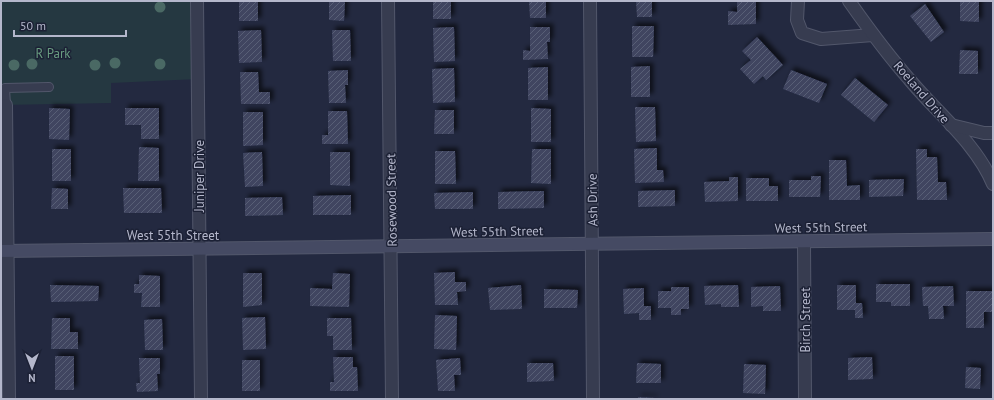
<svg xmlns="http://www.w3.org/2000/svg" width="994" height="400" font-family="'PT Sans',sans-serif">
  <defs>
    <pattern id="building-hatch" width="6" height="6" patternUnits="userSpaceOnUse"><rect width="6" height="6" fill="#3f4561"/><path d="M-1 1l2-2M0 6l6-6M5 7l2-2" fill="none" stroke="#585e76"/></pattern>
    <filter id="shadow"><feDropShadow dx="3.5" dy="-3.5" stdDeviation="2" flood-color="#0009"/></filter>
  </defs>
  <rect width="100%" height="100%" fill="#232940"/>
  <path fill="#253841" d="M1 1H197L198 79 111 83V103L1 105Z"/>
  <g fill="url(#building-hatch)" filter="url(#shadow)">
    <rect x="239" y="1" width="19" height="20"/>
    <path d="M329 1H345L344 21 329 20Z"/>
    <rect x="433" y="1" width="18" height="18"/>
    <path d="M529 1H546V18H530Z"/>
    <path d="M636 1H652V17H637Z"/>
    <path d="M737 1H756V24L728 25V11L737 12Z"/>
    <path d="M960 1H979V22L960 21Z"/>
    <path d="M925 4 944 32 931 42 910 16Z"/>
    <path d="M632 26H654L653 57H632Z"/>
    <path d="M454 27 455 61 434 62 433 28Z"/>
    <path d="M530 27H550V42H547L548 59 523 60V50L530 51Z"/>
    <path d="M261 30 262 62 239 63 238 31Z"/>
    <path d="M332 30H350L351 61H333Z"/>
    <path d="M757 37 783 65 766 80 763 76 754 84 740 69 751 60 742 51Z"/>
    <path d="M960 50 978 51V74H959Z"/>
    <path d="M650 66V97H631V67Z"/>
    <path d="M548 67V100H528V68Z"/>
    <path d="M454 68 455 102 433 103 432 69Z"/>
    <path d="M348 70V85H345L346 103H329L328 71Z"/>
    <path d="M791 70 827 84 819 103 783 89Z"/>
    <path d="M240 72H258L259 92H270V104H241Z"/>
    <path d="M855 78 888 105 874 122 841 95Z"/>
    <path d="M635 107H655L656 141 636 142Z"/>
    <path d="M49 108 70 109 69 140 49 139Z"/>
    <path d="M125 108H159V139H141V125H125Z"/>
    <path d="M531 108 551 109V142H531Z"/>
    <path d="M435 110H454V134H434Z"/>
    <path d="M328 111H347L348 144H322V135H328Z"/>
    <path d="M243 112H263V145L243 146Z"/>
    <path d="M139 147 159 148V181H138Z"/>
    <path d="M657 148V170H663L664 182 635 183 634 149Z"/>
    <rect x="52" y="149" width="19" height="32"/>
    <path d="M532 149H551V184L531 183Z"/>
    <path d="M916 149H927V157H937L938 182H946L947 200H917Z"/>
    <path d="M435 151H455L456 184H435Z"/>
    <path d="M262 152 263 186 245 187 243 153Z"/>
    <path d="M330 152H350V186L330 185Z"/>
    <path d="M829 160H846L847 186 860 185V200H829Z"/>
    <path d="M811 176H821L820 197H789V180H811Z"/>
    <path d="M729 177H738V201L705 202 704 182 729 181Z"/>
    <path d="M746 178H769V186H778V201H746Z"/>
    <path d="M904 179 903 196 869 197V180Z"/>
    <path d="M52 188 68 189V209H51Z"/>
    <path d="M123 188H161L162 213H124Z"/>
    <path d="M675 190V206L638 207V191Z"/>
    <path d="M544 191V208L498 209V192Z"/>
    <path d="M473 192V209H435L434 193Z"/>
    <path d="M351 195V215H313V196Z"/>
    <path d="M282 197 283 215 245 216V198Z"/>
    <path d="M455 272V282H466V291L457 292 458 305H435L434 273Z"/>
    <path d="M243 273H262V305L243 307Z"/>
    <path d="M333 273 350 274 349 307 310 306V288L332 289Z"/>
    <path d="M139 275 160 276V307H141L142 293H134V284H139Z"/>
    <path d="M876 284H910V306H891V302H876Z"/>
    <path d="M50 285 99 286 98 301 51 302Z"/>
    <path d="M521 285 522 309 490 310 488 288Z"/>
    <path d="M738 285 739 307H721V304L705 305 704 286Z"/>
    <path d="M837 285H856V303H862L863 318H855V310H837Z"/>
    <path d="M780 286 781 311H763V306L751 307V287Z"/>
    <path d="M953 286 954 306H943L944 319H929L928 306H923L922 287Z"/>
    <path d="M671 287H689V309H681V315H671V308H658V291H671Z"/>
    <path d="M644 288V306H651V320H639V313L624 314 623 289Z"/>
    <path d="M544 289 578 290 577 308H544Z"/>
    <path d="M966 291H993V312H984V328H966Z"/>
    <path d="M435 315 457 316 456 350 434 349Z"/>
    <path d="M265 317 266 349 243 350 242 318Z"/>
    <path d="M52 318H70V332H78V349H51Z"/>
    <path d="M327 318H351L352 350H333V336H327Z"/>
    <path d="M162 319 163 350H145L144 320Z"/>
    <rect x="55" y="356" width="19" height="34"/>
    <path d="M333 357H353V367H357L358 391H330V382H334Z"/>
    <path d="M872 357 873 379 848 380V358Z"/>
    <path d="M139 358H160V374H157L158 391 137 392 136 383H140Z"/>
    <path d="M460 358 461 375H454L455 391H438L436 360Z"/>
    <rect x="242" y="360" width="18" height="31"/>
    <path d="M527 363H553L554 381 527 382Z"/>
    <path d="M637 363 661 364V383H636Z"/>
    <path d="M744 364 766 365 765 394 743 393Z"/>
    <path d="M966 367 981 368 980 389 965 388Z"/>
    <path d="M638 397 655 398V399H638Z"/>
  </g>
  <g fill="none" stroke-linecap="round" stroke-linejoin="round">
    <g stroke="#52576b" stroke-width="10">
      <path id="lane" d="M6 105 5 88 49 87"/>
    </g>
    <g stroke="#52576b" stroke-width="14">
      <g id="street">
        <path d="M197 1 201 399"/>
        <path d="M388 1 392 399"/>
        <path d="M590 1 593 399"/>
        <path d="M798 1 797 20 802 33 821 39 873 35"/>
        <path d="M849 1C868 28 887 54 909 79 937 113 976 143 993 184"/>
        <path d="M6 105 9 399"/>
        <path d="M951 125 984 133H993"/>
        <path d="M804 242 805 399"/>
      </g>
    </g>
    <g stroke="#52576b" stroke-width="14">
      <path id="secondary" d="M1 251 993 239"/>
    </g>
    <use href="#lane" stroke="#373c50" stroke-width="8"/>
    <use href="#street" stroke="#373c50" stroke-width="12"/>
    <use href="#secondary" stroke="#454a63" stroke-width="12"/>
  </g>
  <g fill="#4a6964">
    <circle cx="160" cy="7" r="5.5"/>
    <circle cx="115" cy="63" r="5.5"/>
    <circle cx="32" cy="64" r="5.5"/>
    <circle cx="160" cy="64" r="5.5"/>
    <circle cx="14" cy="65" r="5.5"/>
    <circle cx="95" cy="65" r="5.5"/>
  </g>
  <g text-anchor="middle" stroke-width="3" stroke-linejoin="round" paint-order="stroke">
    <g font-size="13" fill="#699d81" stroke="#1c2135">
      <text x="53" y="58">R Park</text>
    </g>
    <g font-size="13" fill="#b4b7cb" stroke="#1c2135">
      <text transform="translate(922 92) rotate(49)" y="5">Roeland Drive</text>
      <text transform="translate(199 176) rotate(-90)" y="5">Juniper Drive</text>
      <text transform="translate(391 200) rotate(-91)" y="5">Rosewood Street</text>
      <text transform="translate(592 200) rotate(-91)" y="5">Ash Drive</text>
      <text transform="translate(821 227) rotate(-1)" y="5">West 55th Street</text>
      <text transform="translate(497 231) rotate(-1)" y="5">West 55th Street</text>
      <text x="173" y="240">West 55th Street</text>
      <text transform="translate(805 320) rotate(-90)" y="5">Birch Street</text>
    </g>
  </g>
  <rect width="994" height="400" fill="none" stroke="#b4b7cb" stroke-width="4"/>
  <g transform="translate(32 368) rotate(180)" stroke="#1c2135" stroke-width="3" paint-order="stroke">
  <path d="M0-3L7 15L0 10L-7 15Z" fill="#b4b7cb"/>
  <text y="-6" font-size="11" font-weight="bold" text-anchor="middle" fill="#b4b7cb">N</text>
  </g>
  <path d="M14 30v6h112v-6" fill="none" stroke="#b4b7cb" stroke-width="2"/>
  <text x="20" y="30" font-size="12" fill="#b4b7cb" stroke="#1c2135" stroke-width="3" paint-order="stroke">50 m</text>
</svg>
